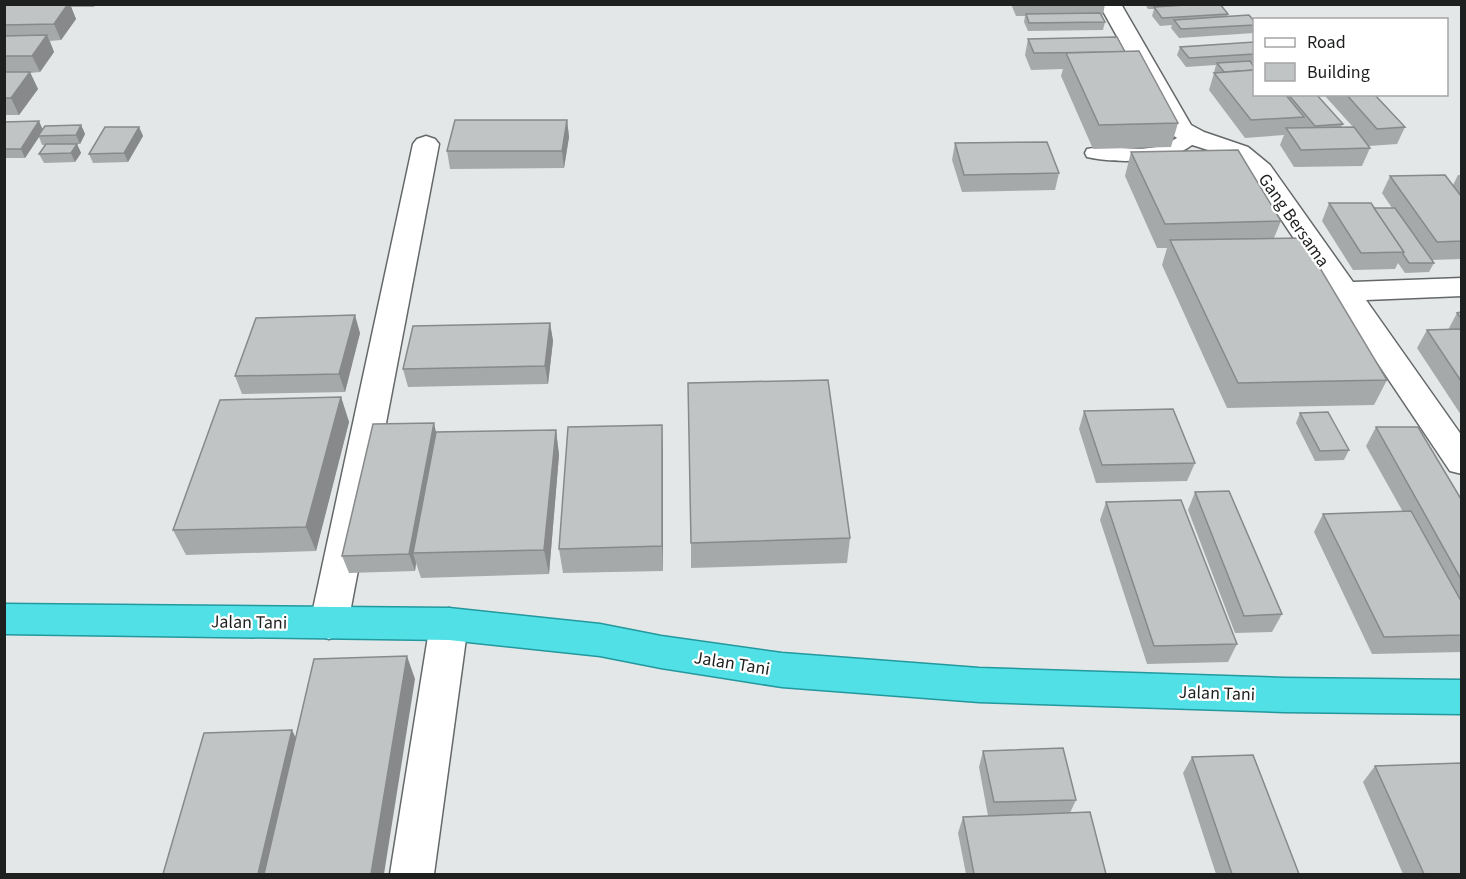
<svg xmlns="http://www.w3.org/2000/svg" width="1466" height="879" font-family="'Source Sans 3',sans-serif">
  <rect width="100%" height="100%" fill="#e4e7e8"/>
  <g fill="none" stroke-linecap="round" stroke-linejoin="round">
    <g stroke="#656868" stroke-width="3">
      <path id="service" d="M1191 132 1197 133 1200 137C1181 164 1116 164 1087 157L1085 153 1087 149C1109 144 1133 152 1156 147 1169 145 1178 135 1191 132Z"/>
    </g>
    <g stroke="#656868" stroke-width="3">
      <g id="minor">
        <path d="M1099 4H1121L1191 125 1204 132 1248 147 1270 165 1353 282 1462 278V296L1366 300 1462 436V474L1450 471 1252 176 1230 157 1186 143 1172 135Z"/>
        <path d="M426 136 435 139 439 144 348 623 342 634 329 639 316 634 310 623 413 144 417 139Z"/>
        <path d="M449 608 462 613 468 624 434 874H390L430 624 436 613Z"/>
      </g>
    </g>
    <g stroke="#23989d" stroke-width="3">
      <path id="trunk" d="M4 604 449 608 600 624 661 636 782 653 979 668 1284 678 1462 680V714L1284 712 979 702 782 687 661 668 600 656 449 640 4 634Z"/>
    </g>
    <use href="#service" fill="#fff" fill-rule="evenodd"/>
    <use href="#minor" fill="#fff" fill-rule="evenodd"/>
    <use href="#trunk" fill="#52e0e7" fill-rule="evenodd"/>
  </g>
  <g fill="#a6a9a9">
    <path d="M6 4H96L94 7H71L76 19 61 40 50 41 54 52 40 72 30 73 38 89 19 115H4V6Z"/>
    <path d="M1011 4H1105L1103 15H1102L1105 22 1103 30 1028 31 1024 22 1025 16H1016Z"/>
    <path d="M1145 4H1223L1220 5 1228 14 1227 17 1254 21V33L1179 38 1171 28 1172 25 1160 26 1152 16 1154 9H1148Z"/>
    <path d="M1028 39 1125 52 1178 123 1171 147 1093 149 1061 76 1063 69 1031 70 1025 55Z"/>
    <path d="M1254 42V63H1251L1254 94H1316L1343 124 1341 127H1353L1325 96 1326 94H1374L1405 127 1397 144 1369 146 1360 136 1370 148 1362 166 1294 167 1280 145 1284 135 1245 138 1209 90 1214 73H1215L1214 72 1216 65 1186 67 1177 55 1180 47Z"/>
    <path d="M567 120 569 137 564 168 450 169 447 151Z"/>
    <path d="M4 122 43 129 81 125 85 134 80 144H77L81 153 75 162 44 163 39 154 45 145H42L39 137 25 158H4Z"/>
    <path d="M139 127 143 136 128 162 93 163 89 154Z"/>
    <path d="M955 143 1059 173 1055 190 962 192 952 160Z"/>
    <path d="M1131 152 1281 221 1274 238 1387 380 1374 405 1227 408 1162 265 1167 248H1157L1125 176Z"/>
    <path d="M1458 175H1461V259L1432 260 1434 263 1429 272 1405 273 1398 263 1395 269 1353 270 1322 221 1329 203 1374 208H1392L1382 193 1390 176 1453 185Z"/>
    <path d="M1461 312V415L1417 348 1427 330H1448L1457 313Z"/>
    <path d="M550 323 553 341 548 384 408 387 403 369Z"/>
    <path d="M360 333 345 392 242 394 235 376Z"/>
    <path d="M341 397 349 422 316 551 186 555 173 530Z"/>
    <path d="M1084 411 1195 463 1187 481 1096 483 1079 429Z"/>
    <path d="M1300 413 1349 450 1344 460 1315 461 1296 423Z"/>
    <path d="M1376 427 1461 499V652L1372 654 1314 532 1323 514 1403 512 1366 446Z"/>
    <path d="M556 430 559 455 549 574 421 578 416 563 415 571 349 573 342 556 436 432Z"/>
    <path d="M663 450V571L563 573 559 549Z"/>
    <path d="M1195 492 1282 614 1272 632 1235 633 1188 510Z"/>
    <path d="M1106 502 1237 644 1228 662 1147 664 1100 520Z"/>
    <path d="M850 538 847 563 691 568V543Z"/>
    <path d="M983 751 1076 800 1070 813 1106 874H966L958 833 963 817 988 816 979 767Z"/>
    <path d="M1192 757 1299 874H1216L1183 773Z"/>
    <path d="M1375 766 1461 874H1403L1363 782Z"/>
  </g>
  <g fill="#87898a">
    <path d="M68 4H70L76 19 61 40 54 24Z"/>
    <path d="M47 35 54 52 40 72 32 56Z"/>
    <path d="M30 72 38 89 19 115 11 98Z"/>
    <path d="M567 120 569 137 564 168 562 151Z"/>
    <path d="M39 121 43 130 38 136 39 137 25 158 21 149Z"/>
    <path d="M81 125 85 134 80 144 76 135Z"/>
    <path d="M139 127 143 136 128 162 124 153Z"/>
    <path d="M77 144 81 153 75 162 71 153Z"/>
    <path d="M355 315 360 333 345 392 339 374Z"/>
    <path d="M550 323 553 341 548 384 545 366Z"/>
    <path d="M341 397 349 422 316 551 306 527Z"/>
    <path d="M434 423 438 441 413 553 416 563 415 571 409 554Z"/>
    <path d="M662 425 663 450V571L662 546Z"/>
    <path d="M556 430 559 455 549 574 544 550Z"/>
    <path d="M407 656 415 679 384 874H371Z"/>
    <path d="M292 730 303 753 276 874H258Z"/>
  </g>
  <g fill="#c1c4c5" stroke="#87898a" stroke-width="1.5">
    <path d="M6 4H68L54 24 4 25V6Z"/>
    <path d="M1202 4H1220L1228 14 1162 18 1154 7Z"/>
    <path d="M1100 13 1105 22 1029 23 1026 14Z"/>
    <path d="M1249 15 1254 21V25L1181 29 1174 20Z"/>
    <path d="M47 35 32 56H4V36Z"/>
    <path d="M1117 37 1125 52 1034 53 1028 39Z"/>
    <path d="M1254 42V54L1189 58 1180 47Z"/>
    <path d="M1139 51 1178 123 1099 125 1066 53Z"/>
    <path d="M1250 61 1254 67V70L1224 72 1217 63Z"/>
    <path d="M1254 70V94H1285L1304 117 1251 120 1214 73Z"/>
    <path d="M4 72H30L11 98H4Z"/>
    <path d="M1288 94H1316L1343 124 1315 126Z"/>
    <path d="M1346 94H1374L1405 127 1377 129Z"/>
    <path d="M455 120H567L562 151H447Z"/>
    <path d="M39 121 21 149H4V122Z"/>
    <path d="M81 125 76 135 38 136 45 126Z"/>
    <path d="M105 127H139L124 153 89 154Z"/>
    <path d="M1354 127 1370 148 1301 150 1286 128Z"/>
    <path d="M1047 142 1059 173 964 175 955 143Z"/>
    <path d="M46 144H77L71 153 39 154Z"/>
    <path d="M1238 150 1281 221 1165 224 1131 152Z"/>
    <path d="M1445 175 1461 196V241L1437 242 1390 176Z"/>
    <path d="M1329 203H1371L1404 252 1361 253Z"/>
    <path d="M1374 208H1395L1434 263H1409L1403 254 1404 252Z"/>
    <path d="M1302 238 1387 380 1238 383 1170 240Z"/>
    <path d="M1461 312V318L1457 313Z"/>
    <path d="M355 315 339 374 235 376 256 318Z"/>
    <path d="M550 323 545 366 403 369 413 326Z"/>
    <path d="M1460 329 1461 331V381L1427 330Z"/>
    <path d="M828 380 850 538 691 543 688 383Z"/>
    <path d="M341 397 306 527 173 530 220 400Z"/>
    <path d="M1173 409 1195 463 1102 465 1084 411Z"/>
    <path d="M1328 412 1349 450 1320 451 1300 413Z"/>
    <path d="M434 423 409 554 342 556 373 424Z"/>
    <path d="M662 425V546L559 549 568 427Z"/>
    <path d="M1376 427H1418L1461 499V579Z"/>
    <path d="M556 430 544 550 413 553 436 432Z"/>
    <path d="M1229 491 1282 614 1244 616 1195 492Z"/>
    <path d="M1181 500 1237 644 1154 646 1106 502Z"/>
    <path d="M1411 511 1461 601V635L1384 637 1323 514Z"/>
    <path d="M407 656 371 874H264L314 659Z"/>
    <path d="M292 730 258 874H163L204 733Z"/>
    <path d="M1063 748 1076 800 994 802 983 751Z"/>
    <path d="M1253 755 1299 874H1232L1192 757Z"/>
    <path d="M1461 763V874H1424L1375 766Z"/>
    <path d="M1090 812 1106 874H974L963 817Z"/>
  </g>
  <g text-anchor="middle" stroke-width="4.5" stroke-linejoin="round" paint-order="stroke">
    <g font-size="18" fill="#1e1f1f" stroke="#fff">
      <text transform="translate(1294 220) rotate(55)" y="6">Gang Bersama</text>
      <text transform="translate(249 622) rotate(1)" y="6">Jalan Tani</text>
      <text transform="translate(732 663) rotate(9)" y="6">Jalan Tani</text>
      <text transform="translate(1217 693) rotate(2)" y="6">Jalan Tani</text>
    </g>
  </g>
  <rect width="1466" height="879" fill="none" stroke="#1e1f1f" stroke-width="12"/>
  <rect x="1253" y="18" width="195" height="78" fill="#ffffff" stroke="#a5a5a5" stroke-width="1.5"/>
  <rect x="1265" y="38" width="30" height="9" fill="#ffffff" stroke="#a5a5a5" stroke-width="1.5"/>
  <text x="1307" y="48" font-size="18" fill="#1e1f1f">Road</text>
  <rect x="1265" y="63" width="30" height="18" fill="#c1c4c5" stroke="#a5a5a5" stroke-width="1.5"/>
  <text x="1307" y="78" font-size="18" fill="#1e1f1f">Building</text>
</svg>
